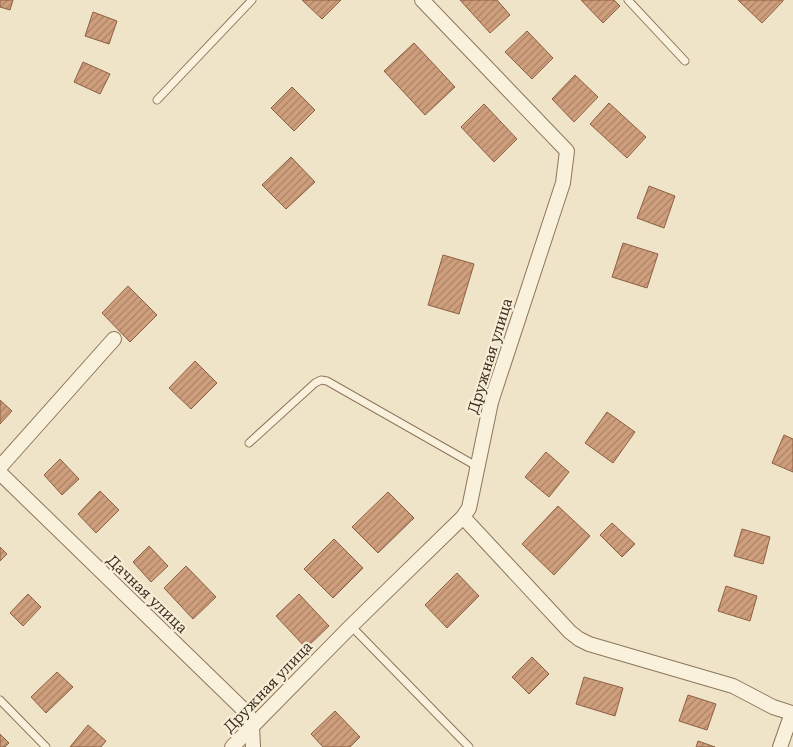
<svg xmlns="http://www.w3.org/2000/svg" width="793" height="747" font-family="'Roboto Serif',serif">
  <defs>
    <pattern id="building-hatch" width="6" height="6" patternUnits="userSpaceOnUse" patternTransform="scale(1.25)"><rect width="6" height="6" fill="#cf9f7d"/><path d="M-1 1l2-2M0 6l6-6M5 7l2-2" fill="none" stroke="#a98266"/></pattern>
  </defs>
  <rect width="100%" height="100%" fill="#f0e4c8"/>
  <g fill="url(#building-hatch)" stroke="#8d5f41">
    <path d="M0 0H13L10 10 0 7Z"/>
    <path d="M302 0H341L322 19Z"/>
    <path d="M460 0H497L510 15 490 33Z"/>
    <path d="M581 0H614L620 6 603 23Z"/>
    <path d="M738 0H783V1L762 23Z"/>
    <path d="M93 12 117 21 109 44 85 36Z"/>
    <path d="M527 31 553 58 532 79 505 52Z"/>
    <path d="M414 43 455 87 425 115 384 71Z"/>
    <path d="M83 62 110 74 100 94 74 82Z"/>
    <path d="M575 75 598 97 574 122 552 99Z"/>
    <path d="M292 87 315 110 294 131 271 108Z"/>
    <path d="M609 103 646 137 627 158 590 124Z"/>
    <path d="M484 104 517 139 494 162 461 127Z"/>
    <path d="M291 157 315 182 286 209 262 185Z"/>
    <path d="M649 186 675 196 664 228 637 218Z"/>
    <path d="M623 243 658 254 647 288 612 277Z"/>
    <path d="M443 255 474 264 459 314 428 305Z"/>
    <path d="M128 286 157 315 130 342 102 313Z"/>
    <path d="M195 361 217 383 191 409 169 388Z"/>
    <path d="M0 400 12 411 0 424Z"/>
    <path d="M607 412 635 432 613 463 585 443Z"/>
    <path d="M784 435 793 439V472L772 463Z"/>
    <path d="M546 452 569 472 549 497 525 477Z"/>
    <path d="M60 459 79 479 62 495 44 475Z"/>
    <path d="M100 491 119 510 96 533 78 514Z"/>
    <path d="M388 492 414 518 378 553 352 527Z"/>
    <path d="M558 506 590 536 554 575 522 544Z"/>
    <path d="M612 523 635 544 622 557 600 535Z"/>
    <path d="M742 529 770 537 763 564 734 556Z"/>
    <path d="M334 539 363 568 333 598 304 569Z"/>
    <path d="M149 546 168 566 151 582 133 562Z"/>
    <path d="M0 547 7 554 0 561Z"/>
    <path d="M186 566 216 597 193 619 164 588Z"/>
    <path d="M457 573 479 596 447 628 425 605Z"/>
    <path d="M726 586 757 596 750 621 718 611Z"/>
    <path d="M28 594 41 607 23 626 10 613Z"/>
    <path d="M299 594 329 626 306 648 276 616Z"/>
    <path d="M532 657 549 674 529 694 512 677Z"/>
    <path d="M57 672 73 687 46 713 31 697Z"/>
    <path d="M584 677 623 688 615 716 576 704Z"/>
    <path d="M688 695 716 704 707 730 679 721Z"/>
    <path d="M335 711 360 737 350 747H323L311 734Z"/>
    <path d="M88 725 106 741 101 747H70Z"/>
    <path d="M0 734 9 743 5 747H0Z"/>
    <path d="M698 741 715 747H696Z"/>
  </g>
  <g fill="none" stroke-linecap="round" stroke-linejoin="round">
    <g stroke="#8d765c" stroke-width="9">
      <g id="service">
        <path d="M628 0 685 61"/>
        <path d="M157 100 252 0"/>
        <path d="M249 443 315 383 321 380 327 381 478 467"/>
        <path d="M351 626 469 747"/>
        <path d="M0 700 46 747"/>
      </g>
    </g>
    <g stroke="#8d765c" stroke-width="16">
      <g id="minor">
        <path d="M0 467 114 339"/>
        <path d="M0 473 248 714 252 726 253 747"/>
        <path d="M463 517 570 632 579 639 589 644 733 686 773 707 792 713 780 747"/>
        <path d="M232 747 351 626 463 517 469 508 491 402 563 183 567 151 422 0"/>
      </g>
    </g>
    <use href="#service" stroke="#faf1dc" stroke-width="7"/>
    <use href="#minor" stroke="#faf1dc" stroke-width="14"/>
  </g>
  <g text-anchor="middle" stroke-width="4.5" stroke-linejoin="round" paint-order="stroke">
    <g font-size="15" fill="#3d2e20" stroke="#f7eed8">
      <text transform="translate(490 356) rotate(-73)" y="5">Дружная улица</text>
      <text transform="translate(147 594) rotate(44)" y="5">Дачная улица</text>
      <text transform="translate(268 687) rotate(-46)" y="5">Дружная улица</text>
    </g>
  </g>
</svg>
